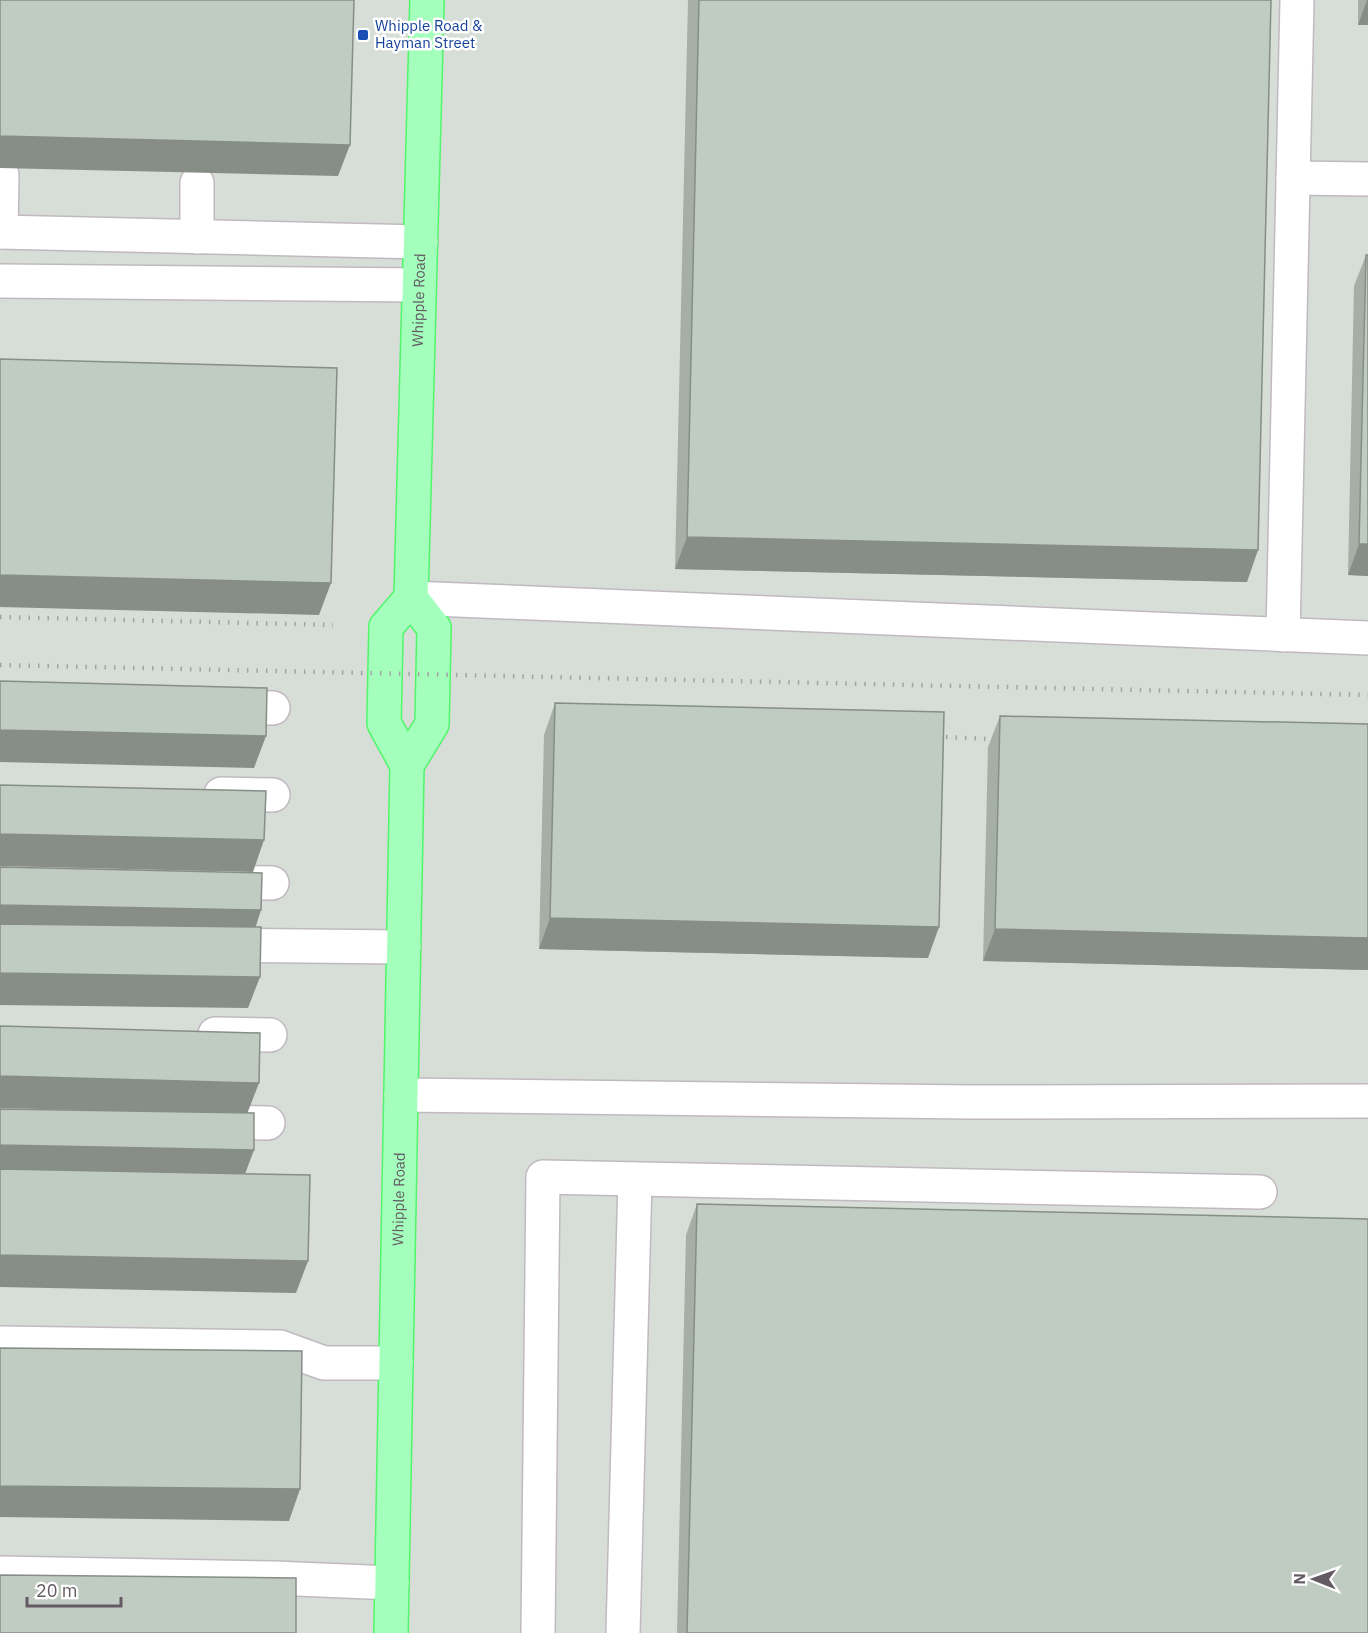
<svg xmlns="http://www.w3.org/2000/svg" width="1368" height="1633" font-family="'IBM Plex Sans',sans-serif">
  <rect width="100%" height="100%" fill="#e1ede4"/>
  <rect fill="#d6ded7" x="0" y="0" width="1368" height="1633"/>
  <g fill="none" stroke-linecap="round" stroke-linejoin="round">
    <g stroke="#c1b9c1" stroke-width="36">
      <g id="minor">
        <path d="M1293 178 1368 179"/>
        <path d="M197 183V237"/>
        <path d="M0 232 421 242"/>
        <path d="M1 232 2 175"/>
        <path d="M0 281 419 285"/>
        <path d="M411 598 1368 638"/>
        <path d="M1283 635 1297 0"/>
        <path d="M221 707 273 708"/>
        <path d="M221 794 273 795"/>
        <path d="M218 882 272 883"/>
        <path d="M217 945 404 947"/>
        <path d="M215 1034 270 1035"/>
        <path d="M401 1095 971 1102 1368 1101"/>
        <path d="M209 1122 268 1123"/>
        <path d="M0 1343 280 1347 324 1363H396"/>
        <path d="M0 1573 274 1578 392 1583"/>
        <path d="M538 1633 543 1177 1260 1192"/>
        <path d="M623 1633 635 1179"/>
      </g>
    </g>
    <g stroke="#51f66a" stroke-width="36">
      <g id="major">
        <path d="M407 765 384 723 386 627 411 598"/>
        <path id="s1" d="M391 1633 407 765 432 724 434 628 411 598 427 0"/>
      </g>
    </g>
    <use href="#minor" stroke="#fff" stroke-width="33"/>
    <use href="#major" stroke="#a4ffbd" stroke-width="33"/>
    <g stroke="#a5a2a5" stroke-width="4.5" stroke-dasharray="1.5 8" stroke-linecap="butt">
      <path d="M0 617 333 625"/>
      <path d="M0 665 1368 695"/>
      <path d="M927 736 1008 740"/>
    </g>
  </g>
  <g fill="#a5afa6">
    <path d="M688 0H1271L1247 582 675 569Z"/>
    <rect x="1358" y="0" width="10" height="25"/>
    <path d="M1366 255H1368V576L1348 575 1354 286Z"/>
    <path d="M555 703 928 958 539 949 544 735Z"/>
    <path d="M1000 716 1368 724V970L983 961 988 747Z"/>
    <path d="M697 1204 1368 1633H677L686 1235Z"/>
  </g>
  <g fill="#868e87">
    <path d="M1367 0H1368V25H1358Z"/>
    <path d="M0 136 350 145 338 176 0 168Z"/>
    <path d="M687 537 1258 550 1247 582 675 569Z"/>
    <path d="M1359 544H1368V576L1348 575Z"/>
    <path d="M0 575 331 583 319 615 0 607Z"/>
    <path d="M0 730 266 736 254 768 0 762Z"/>
    <path d="M0 834 264 840 253 872 0 866Z"/>
    <path d="M0 905 261 910 253 935 0 929Z"/>
    <path d="M550 918 939 927 928 958 539 949Z"/>
    <path d="M995 929 1368 938V970L983 961Z"/>
    <path d="M0 973 260 977 248 1008 0 1005Z"/>
    <path d="M0 1076 259 1083 247 1114 0 1108Z"/>
    <path d="M0 1145 254 1150 245 1174 0 1170Z"/>
    <path d="M0 1255 308 1261 296 1293 0 1287Z"/>
    <path d="M0 1486 300 1489 289 1521 0 1517Z"/>
  </g>
  <g fill="#c0cbc1" stroke="#868e87" stroke-width="1.5">
    <path d="M0 0H354L350 145 0 136Z"/>
    <path d="M699 0H1271L1258 550 687 537Z"/>
    <path d="M1366 255H1368V544H1359Z"/>
    <path d="M0 359 337 368 331 583 0 575Z"/>
    <path d="M0 681 267 688 266 736 0 730Z"/>
    <path d="M555 703 944 712 939 927 550 918Z"/>
    <path d="M1000 716 1368 724V938L995 929Z"/>
    <path d="M0 785 266 791 264 840 0 834Z"/>
    <path d="M0 867 262 873 261 910 0 905Z"/>
    <path d="M0 924 261 927 260 977 0 973Z"/>
    <path d="M0 1026 260 1033 259 1083 0 1076Z"/>
    <path d="M0 1109 254 1113V1150L0 1145Z"/>
    <path d="M0 1169 310 1175 308 1261 0 1255Z"/>
    <path d="M697 1204 1368 1219V1633H687Z"/>
    <path d="M0 1348 302 1351 300 1489 0 1486Z"/>
    <path d="M0 1575 296 1578V1633H0Z"/>
  </g>
  <rect fill="#1a4fb4" stroke="#fff" stroke-width="2" x="357" y="29" width="12" height="12" rx="3"/>
  <g text-anchor="middle" stroke-width="5" stroke-linejoin="round" paint-order="stroke">
    <g font-size="15" fill="#164399" stroke="#fff" text-anchor="start">
      <text x="375" y="31">Whipple Road &amp;<tspan x="375" dy="17">Hayman Street</tspan></text>
    </g>
    <g font-size="15" fill="#635a63" stroke="#fff">
      <text dy="5" stroke="none"><textPath href="#s1" startOffset="1348">Whipple Road</textPath></text>
      <text dy="5" stroke="none"><textPath href="#s1" startOffset="434">Whipple Road</textPath></text>
    </g>
  </g>
  <g transform="translate(1314 1579) rotate(271)" stroke="#ffffff" stroke-width="4.5" paint-order="stroke">
  <path d="M0-4.5L10 22L0 15L-10 22Z" fill="#635a63"/>
  <text y="-9" font-size="16" font-weight="bold" text-anchor="middle" fill="#635a63">N</text>
  </g>
  <path d="M27 1597v9h94v-9" fill="none" stroke="#635a63" stroke-width="3"/>
  <text x="36" y="1597" font-size="18" fill="#635a63" stroke="#ffffff" stroke-width="4.5" paint-order="stroke">20 m</text>
</svg>
